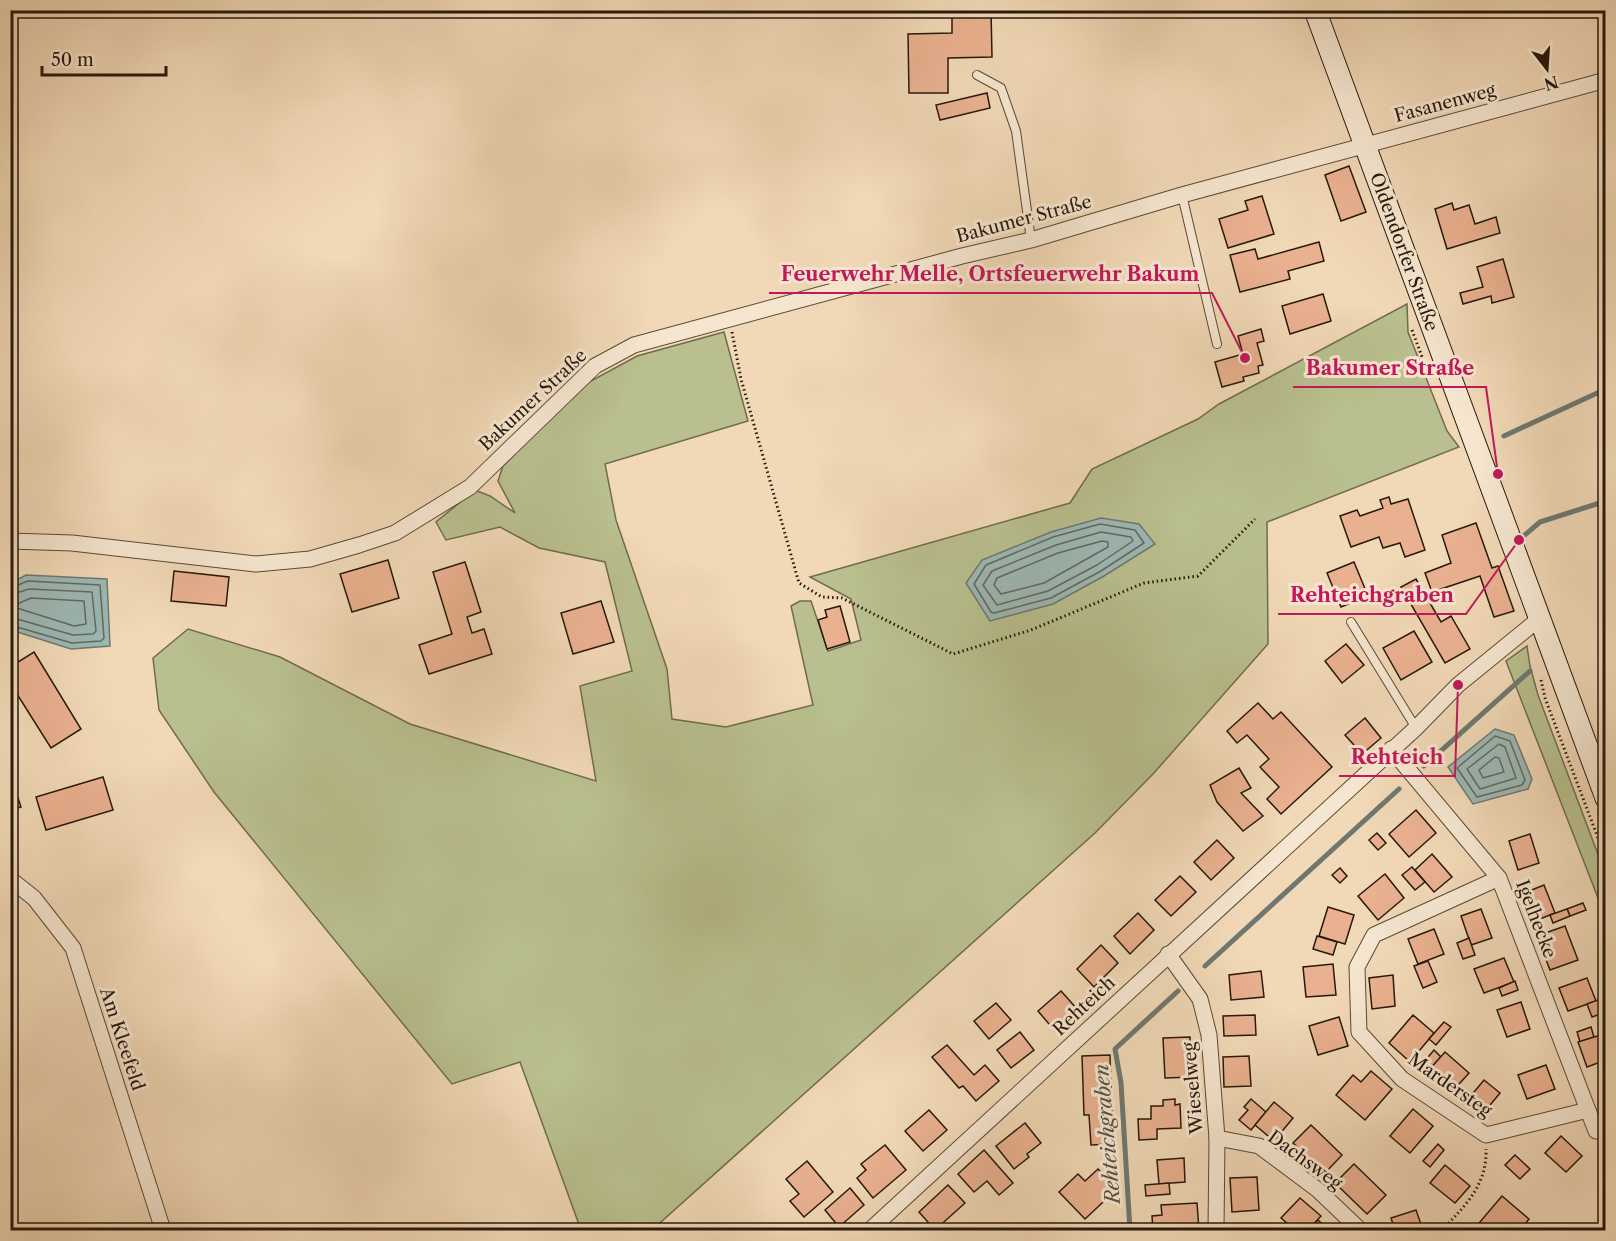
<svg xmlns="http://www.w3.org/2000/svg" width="1616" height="1241" font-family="'Libre Caslon Text',serif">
  <rect width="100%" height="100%" fill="#f1d8b6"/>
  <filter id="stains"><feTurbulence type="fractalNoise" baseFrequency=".00333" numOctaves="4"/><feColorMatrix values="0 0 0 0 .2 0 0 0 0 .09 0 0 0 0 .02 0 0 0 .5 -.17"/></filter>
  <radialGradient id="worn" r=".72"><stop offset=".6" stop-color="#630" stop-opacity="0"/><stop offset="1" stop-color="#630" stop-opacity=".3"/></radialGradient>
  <g fill="#b9bf8e" stroke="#706c4d" stroke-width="1.5">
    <path d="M1407 304 1408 332 1447 431 1459 447 1267 522 1268 644 1153 774 1095 833 652 1230H581L520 1062 452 1084 214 792 159 710 153 658 188 629 280 657 410 724 596 781 580 686 632 671 605 562 539 548 500 527 446 540 436 522 475 490 490 496 515 513 498 481 503 466 553 415 589 382 637 356 724 332 748 421 605 464 616 520 667 669 672 719 726 727 813 705 791 606 800 601H811L828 651 861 640 851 599 810 577 1070 503 1092 469 1198 419 1219 404Z"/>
    <path d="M1527 646 1530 666 1538 695 1605 873V916L1506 661Z"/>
  </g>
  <g fill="#9cb8b5" stroke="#6e7871" stroke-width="1.5">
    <path d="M1101 518 1139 524 1155 544 1104 576 1053 604 990 621 966 583 982 560 1051 532Z"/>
    <path d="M26 575 107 579 110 646 71 649 11 630V583Z"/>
    <path d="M1495 729 1514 735 1532 779 1528 789 1473 804 1448 767Z"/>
  </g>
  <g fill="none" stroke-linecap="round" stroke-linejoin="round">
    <g stroke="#626860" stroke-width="1.5">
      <path d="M1100 524 1135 530 1144 543 1101 571 1051 598 994 613 991 612 974 584 986 565 1053 537Z"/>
      <path d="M1101 532 1131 537 1133 541 1097 565 1048 591 997 605 983 585 992 571 1056 545Z"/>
      <path d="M1102 541 1108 542V547L1044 583 1001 594 994 585 997 578 1058 553Z"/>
      <path d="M10 588 28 581 100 585 104 638 101 641 72 643 10 625"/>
      <path d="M10 595 29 589 92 592 96 631 93 634 73 635 10 617"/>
      <path d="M31 598 84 601 86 624 74 626 17 608V604Z"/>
      <path d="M1495 736 1510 741 1525 780 1522 785 1477 797 1457 768Z"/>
      <path d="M1499 744 1505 747 1516 778 1480 789 1467 769Z"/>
      <path d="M1495 757 1499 758 1504 772 1483 778 1479 770Z"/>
    </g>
    <g stroke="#6e7871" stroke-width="5">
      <path d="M1504 436 1606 389"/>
      <path d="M1520 542 1519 540 1540 522 1606 501"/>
      <path d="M1424 766 1530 671"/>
      <path d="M1205 966 1399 789"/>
      <path d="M1130 1230 1121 1083 1115 1049 1178 991"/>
    </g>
  </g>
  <g fill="#eab190" stroke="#28190c" stroke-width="1.5">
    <path d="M952 10H991L992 57 948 58V93H909L908 34 952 33Z"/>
    <path d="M987 93 990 108 940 120 936 105Z"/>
    <path d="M1349 166 1366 212 1341 221 1325 175Z"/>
    <path d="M1262 196 1274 234 1228 248 1219 219 1248 210 1245 201Z"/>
    <path d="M1452 203 1454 210 1469 205 1475 224 1496 217 1500 233 1447 249 1435 209Z"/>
    <path d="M1319 242 1324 261 1288 271 1290 279 1240 292 1230 255 1255 249 1258 259Z"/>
    <path d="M1503 259 1514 297 1492 303 1491 296 1463 304 1460 293 1483 287 1477 267Z"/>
    <path d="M1323 294 1331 321 1290 334 1282 306Z"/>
    <path d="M1261 329 1264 341 1257 343 1263 365 1258 366 1259 373 1243 377 1244 381 1222 387 1215 362 1243 354 1238 336Z"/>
    <path d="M1389 497 1391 504 1408 499 1425 550 1405 557 1400 543 1383 548 1379 537 1351 547 1340 516 1357 510 1360 516 1383 508 1380 500Z"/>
    <path d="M1476 523 1492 568 1498 566 1514 611 1494 617 1480 576 1432 592 1425 573 1451 563 1442 535Z"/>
    <path d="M388 560 399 598 352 612 340 574Z"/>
    <path d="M465 562 481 612 467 617 472 633 484 629 492 654 429 674 419 645 452 634 433 572Z"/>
    <path d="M1354 562 1368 596 1341 607 1327 573Z"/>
    <path d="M174 571 229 577 226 606 171 601Z"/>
    <path d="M1416 579 1441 622 1451 616 1470 649 1445 663 1401 587Z"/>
    <path d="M601 601 614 642 573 654 561 613Z"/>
    <path d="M840 606 850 642 827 649 818 620 827 617 825 610Z"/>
    <path d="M1414 631 1432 662 1401 680 1383 648Z"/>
    <path d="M1346 644 1364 665 1342 683 1325 661Z"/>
    <path d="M34 652 81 729 51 748 10 683V667Z"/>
    <path d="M1258 703 1273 719 1281 712 1332 767 1281 814 1267 799 1279 787 1260 767 1269 759 1247 735 1237 743 1227 731Z"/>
    <path d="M1365 718 1381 738 1362 754 1345 735Z"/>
    <path d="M1239 768 1251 788 1241 793 1263 816 1243 831 1217 802 1210 785Z"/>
    <path d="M103 777 113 810 46 830 36 797Z"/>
    <path d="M10 780H12L21 807 10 810Z"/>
    <path d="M1416 810 1436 833 1409 857 1389 834Z"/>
    <path d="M1377 833 1386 843 1378 850 1369 840Z"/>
    <path d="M1530 834 1539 863 1518 870 1509 841Z"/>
    <path d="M1217 840 1234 858 1211 880 1194 862Z"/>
    <path d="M1432 854 1452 877 1434 892 1415 870Z"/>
    <path d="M1412 867 1425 882 1415 890 1402 875Z"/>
    <path d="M1340 868 1347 876 1340 883 1332 875Z"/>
    <path d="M1385 874 1404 898 1378 920 1358 896Z"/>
    <path d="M1180 876 1196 892 1171 916 1155 900Z"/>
    <path d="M1544 885 1555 913 1532 922 1522 894Z"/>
    <path d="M1583 903 1586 910 1570 916 1567 909Z"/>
    <path d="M1328 907 1354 915 1345 944 1319 936Z"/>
    <path d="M1481 909 1492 938 1471 945 1461 916Z"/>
    <path d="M1567 909 1570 916 1553 923 1550 915Z"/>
    <path d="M1138 913 1154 930 1130 954 1114 936Z"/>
    <path d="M1565 926 1578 960 1550 970 1537 936Z"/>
    <path d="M1434 929 1444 954 1418 964 1408 939Z"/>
    <path d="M1317 936 1337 942 1333 955 1313 949Z"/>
    <path d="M1469 938 1475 955 1463 959 1457 943Z"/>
    <path d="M1101 945 1118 963 1094 987 1077 969Z"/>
    <path d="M1504 958 1514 982 1484 993 1474 969Z"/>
    <path d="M1428 961 1437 982 1423 988 1414 966Z"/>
    <path d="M1333 964 1336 995 1306 997 1303 967Z"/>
    <path d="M1261 971 1264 997 1231 1000 1229 975Z"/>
    <path d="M1393 975 1395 1006 1372 1009 1369 978Z"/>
    <path d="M1587 978 1596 1001 1568 1011 1559 988Z"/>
    <path d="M1515 981 1518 990 1502 996 1499 988Z"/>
    <path d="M1061 991 1078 1010 1055 1031 1038 1011Z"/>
    <path d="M1606 997V1012L1592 1017 1587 1004Z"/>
    <path d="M1521 1002 1530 1029 1507 1037 1497 1010Z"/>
    <path d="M996 1003 1011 1020 989 1039 974 1021Z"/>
    <path d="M1255 1015 1256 1035 1224 1036 1223 1016Z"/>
    <path d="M1413 1015 1434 1033 1410 1062 1389 1043Z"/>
    <path d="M1339 1017 1348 1046 1318 1055 1309 1026Z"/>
    <path d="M1444 1022 1451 1027 1436 1045 1429 1039Z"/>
    <path d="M1591 1027 1594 1037 1580 1042 1577 1032Z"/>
    <path d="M1020 1032 1034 1050 1011 1068 997 1050Z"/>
    <path d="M1604 1034 1606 1039V1060L1587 1067 1578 1042Z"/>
    <path d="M1190 1037 1192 1077 1165 1078 1163 1038Z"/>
    <path d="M947 1045 974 1075 985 1065 999 1081 976 1101 963 1086 959 1088 932 1057Z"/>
    <path d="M1434 1050 1441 1057 1431 1068 1424 1062Z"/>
    <path d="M1445 1052 1469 1073 1452 1092 1428 1071Z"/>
    <path d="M1110 1055 1113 1144 1091 1145 1089 1115H1084L1082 1056Z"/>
    <path d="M1249 1056 1251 1086 1224 1087 1223 1057Z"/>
    <path d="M1546 1065 1555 1089 1527 1099 1518 1075Z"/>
    <path d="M1371 1071 1392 1089 1365 1120 1336 1095 1353 1075 1361 1082Z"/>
    <path d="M1484 1080 1500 1093 1481 1116 1465 1103Z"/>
    <path d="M1175 1099V1105L1180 1104 1181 1128 1157 1129V1139L1139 1140 1138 1119H1151V1106H1163V1100Z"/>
    <path d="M1251 1099 1266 1112 1251 1130 1239 1120 1248 1110 1244 1107Z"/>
    <path d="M1274 1102 1293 1118 1274 1141 1255 1125Z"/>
    <path d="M1413 1109 1433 1126 1410 1153 1390 1136Z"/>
    <path d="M929 1110 947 1130 923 1151 905 1131Z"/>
    <path d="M1025 1123 1041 1143 1027 1154 1029 1157 1014 1169 996 1146Z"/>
    <path d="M1311 1125 1342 1155 1325 1173 1293 1143Z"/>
    <path d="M1561 1136 1582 1156 1566 1172 1545 1153Z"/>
    <path d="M1438 1144 1444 1150 1430 1167 1423 1161Z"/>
    <path d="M885 1145 906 1170 873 1198 857 1178 866 1170 861 1164Z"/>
    <path d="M984 1150 1013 1183 999 1195 987 1181 974 1192 958 1174Z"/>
    <path d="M1515 1155 1530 1169 1520 1179 1505 1165Z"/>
    <path d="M1184 1158 1185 1182 1159 1184 1157 1160Z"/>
    <path d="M807 1161 833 1192 804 1217 790 1201 799 1194 786 1179Z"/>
    <path d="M1354 1164 1386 1195 1367 1214 1335 1183Z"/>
    <path d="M1445 1165 1470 1186 1455 1203 1430 1183Z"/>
    <path d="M1098 1169 1117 1189 1085 1219 1059 1192 1078 1174 1085 1181Z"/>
    <path d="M1257 1177 1259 1210 1232 1212 1230 1178Z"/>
    <path d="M1169 1183 1170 1194 1146 1196 1145 1185Z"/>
    <path d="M948 1185 965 1203 935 1230 919 1212Z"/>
    <path d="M850 1188 864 1205 839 1227 825 1210Z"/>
    <path d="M1502 1196 1529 1219 1520 1230H1475L1474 1229Z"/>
    <path d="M1300 1198 1321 1216 1308 1230H1295L1281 1218Z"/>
    <path d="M1197 1203 1199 1230H1153L1152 1216 1162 1215 1161 1205Z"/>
    <path d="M1416 1210 1423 1230H1395L1391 1218Z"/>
    <path d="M1318 1220 1326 1227 1323 1230H1308Z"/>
    <path d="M909 1223 915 1230H899Z"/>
  </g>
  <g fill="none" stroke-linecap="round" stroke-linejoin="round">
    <g stroke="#5a4936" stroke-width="10">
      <g id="service">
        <path d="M977 75 1001 88 1016 131 1031 240"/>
        <path d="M1182 195 1217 344"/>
        <path d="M1351 622 1416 728"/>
      </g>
    </g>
    <g stroke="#5a4936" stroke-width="17">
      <g id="minor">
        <path d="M10 541 72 543 256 564 310 559 359 545 395 533 470 487 595 366 634 345 962 256 1031 240 1182 195 1606 80"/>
        <path d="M1391 749 1499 878 1596 1131"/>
        <path d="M1499 878 1374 935 1357 967 1359 1032 1402 1079 1486 1135 1588 1110"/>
        <path d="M10 879 34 898 73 948 163 1230"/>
        <path d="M1168 954 1200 999 1209 1035 1217 1138 1216 1230"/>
        <path d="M1217 1138 1259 1146 1318 1190 1360 1230"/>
        <path d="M870 1230 1416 728 1458 685 1539 619"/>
      </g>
    </g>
    <g stroke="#28190c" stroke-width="23">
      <path id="secondary" d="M1315 10 1606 798"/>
    </g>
    <g stroke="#28190c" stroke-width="3" stroke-dasharray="1.5 3" stroke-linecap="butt">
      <path d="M1412 330 1422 357"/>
      <path d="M732 332 741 379 799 583 822 597 842 598 953 654 1031 630 1144 583 1198 576 1255 519"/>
      <path d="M1541 680 1545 698 1606 859"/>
      <path d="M1442 1230C1466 1205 1487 1185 1486 1149"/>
    </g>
    <use href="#service" stroke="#f6e6d0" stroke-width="8"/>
    <use href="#minor" stroke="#f6e6d0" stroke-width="15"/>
    <use href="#secondary" stroke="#f6e6d0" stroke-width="21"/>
  </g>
  <g text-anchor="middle" stroke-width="6" stroke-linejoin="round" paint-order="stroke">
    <g font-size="18" fill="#28190c" stroke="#f6e6d0">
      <text transform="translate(1445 103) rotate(-15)" y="6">Fasanenweg</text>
      <text transform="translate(1024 219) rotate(-15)" y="6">Bakumer Straße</text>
      <text transform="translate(1404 252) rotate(70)" y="6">Oldendorfer Straße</text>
      <text transform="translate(533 400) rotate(-43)" y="6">Bakumer Straße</text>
      <text transform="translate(1536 919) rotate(69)" y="6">Igelhecke</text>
      <text transform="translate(1084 1006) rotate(-43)" y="6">Rehteich</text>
      <text transform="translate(122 1039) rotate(72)" y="6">Am Kleefeld</text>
      <text transform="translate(1450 1085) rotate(35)" y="6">Mardersteg</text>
      <text transform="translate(1193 1088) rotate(-95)" y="6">Wieselweg</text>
      <text transform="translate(1305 1160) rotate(36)" y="6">Dachsweg</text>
    </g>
    <g font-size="20" font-style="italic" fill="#515147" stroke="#f6e6d0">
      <text transform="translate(1107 1134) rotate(-95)" y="7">Rehteichgraben</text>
    </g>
  </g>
  <path fill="none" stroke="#c2185b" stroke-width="2" d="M1245 358L1212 293H769M1498 474L1486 387H1293M1519 540L1466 614H1278M1458 685L1455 776H1339"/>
  <g fill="#c2185b" stroke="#f6e6d0" stroke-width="2">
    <circle cx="1245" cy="358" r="6"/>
    <circle cx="1498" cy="474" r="6"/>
    <circle cx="1519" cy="540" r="6"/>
    <circle cx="1458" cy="685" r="6"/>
  </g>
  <g font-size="20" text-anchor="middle" font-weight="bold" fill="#c2185b" stroke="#f6e6d0" stroke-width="6" stroke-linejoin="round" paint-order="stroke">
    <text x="990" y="281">Feuerwehr Melle, Ortsfeuerwehr Bakum</text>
    <text x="1390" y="375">Bakumer Straße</text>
    <text x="1372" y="602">Rehteichgraben</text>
    <text x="1397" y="764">Rehteich</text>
  </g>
  <rect width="1616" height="1241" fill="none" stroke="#f1d8b6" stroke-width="36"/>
  <rect x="12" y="12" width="1592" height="1217" fill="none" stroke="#28190c" stroke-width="3"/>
  <rect x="18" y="18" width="1580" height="1205" fill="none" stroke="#28190c" stroke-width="1.5"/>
  <g transform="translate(1547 69) rotate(163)" stroke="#f6e6d0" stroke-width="4.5" paint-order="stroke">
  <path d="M0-4.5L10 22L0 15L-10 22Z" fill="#28190c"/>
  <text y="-9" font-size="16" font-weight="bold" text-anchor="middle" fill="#28190c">N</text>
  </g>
  <path d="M42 66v9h124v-9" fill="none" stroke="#28190c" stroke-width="3"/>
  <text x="51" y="66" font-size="18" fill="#28190c" stroke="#f6e6d0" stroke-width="4.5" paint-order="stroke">50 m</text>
  <rect width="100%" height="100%" filter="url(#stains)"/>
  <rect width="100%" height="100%" fill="url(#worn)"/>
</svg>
